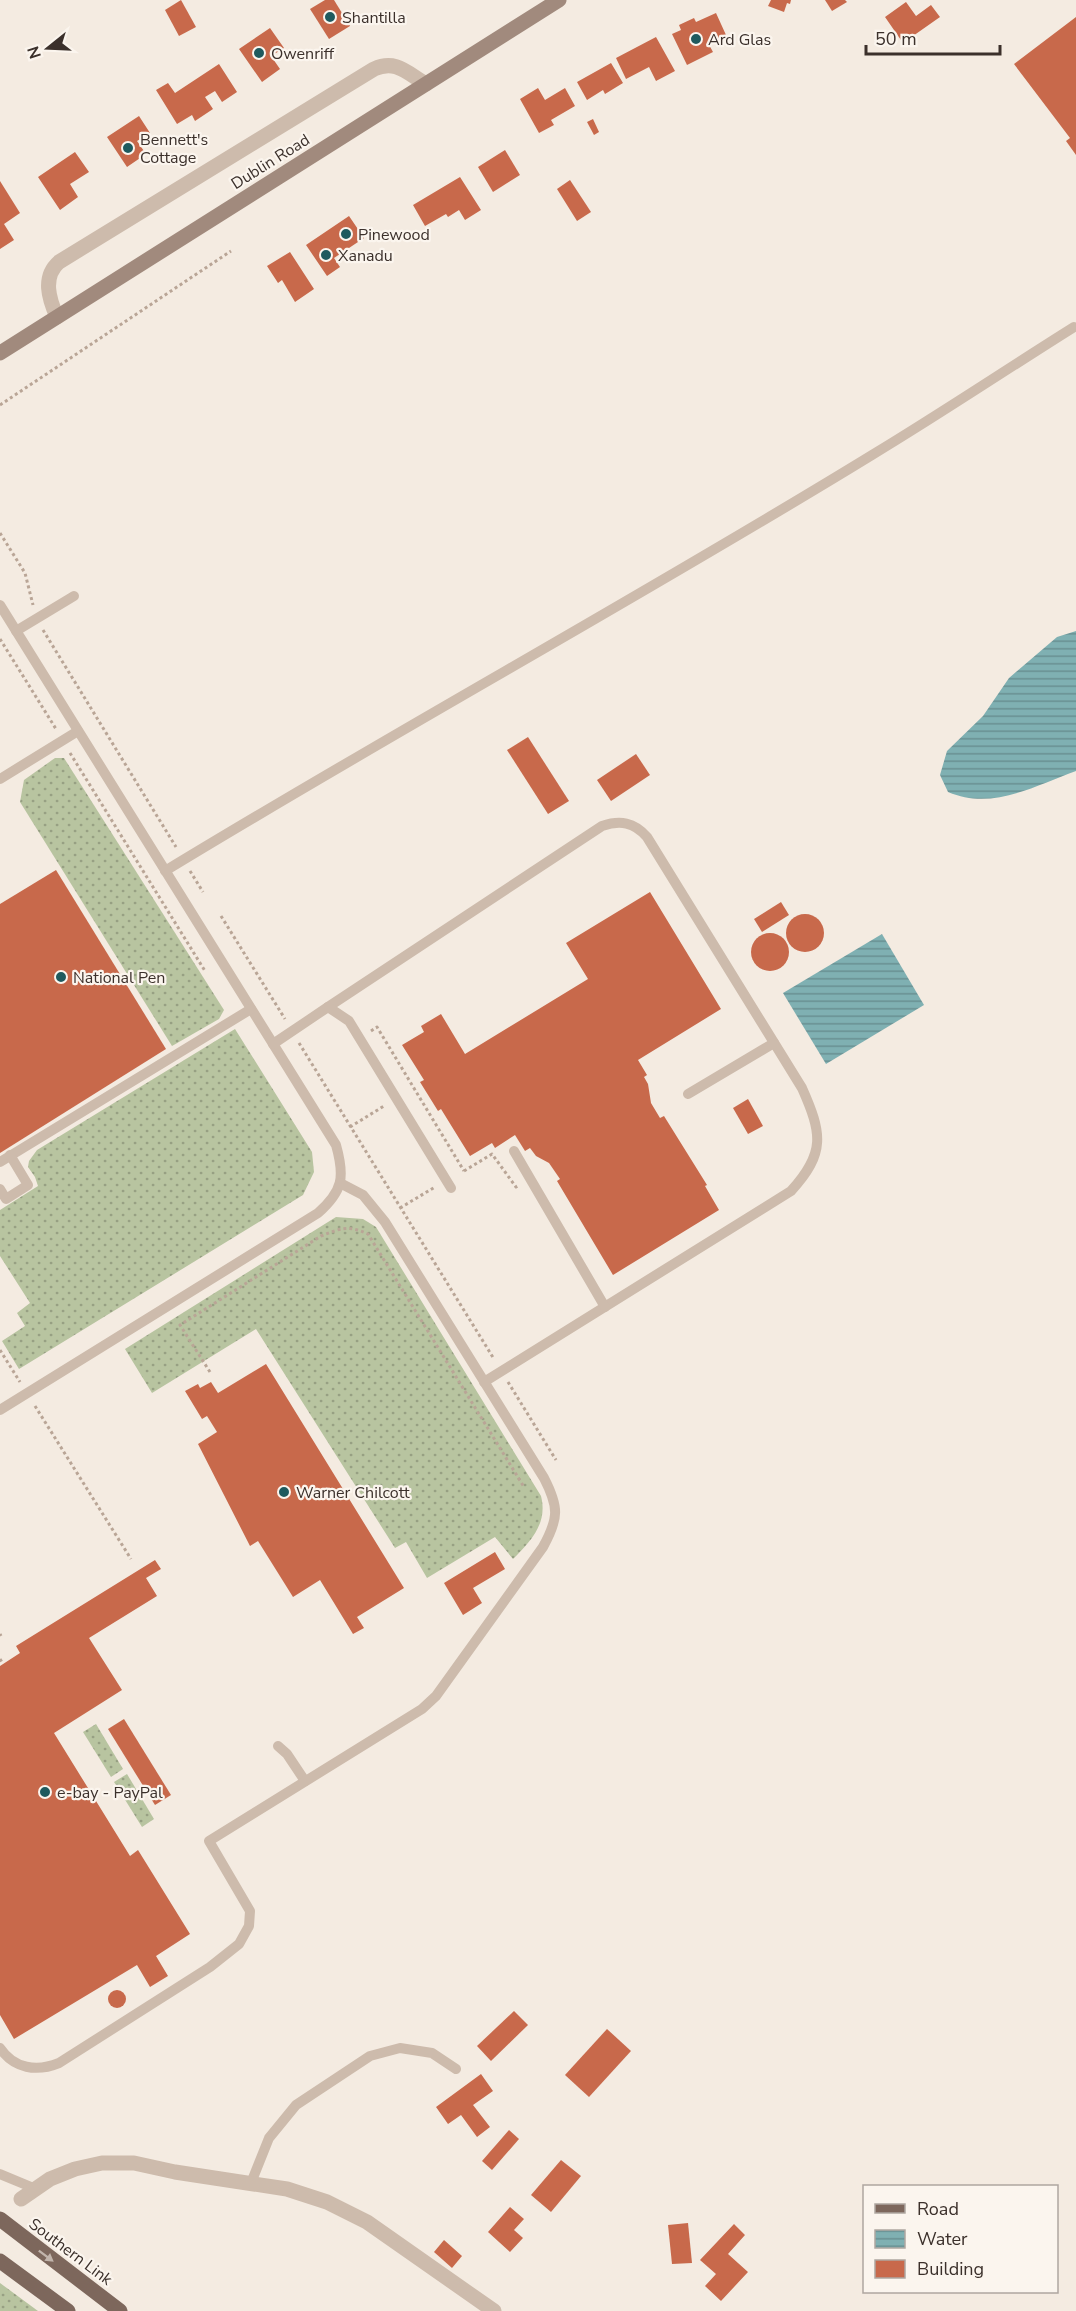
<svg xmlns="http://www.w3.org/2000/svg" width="1076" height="2311" font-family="'Nunito Sans',sans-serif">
  <defs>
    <pattern id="grass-dots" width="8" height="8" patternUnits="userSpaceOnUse" patternTransform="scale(1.5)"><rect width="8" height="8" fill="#b8c4a0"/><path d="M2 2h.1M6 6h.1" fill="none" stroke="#97a083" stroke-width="1.8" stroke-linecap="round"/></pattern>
    <pattern id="water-rules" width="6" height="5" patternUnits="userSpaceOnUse" patternTransform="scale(1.5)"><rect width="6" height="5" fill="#7fb0b2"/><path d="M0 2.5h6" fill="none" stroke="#699091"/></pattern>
  </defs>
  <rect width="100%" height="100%" fill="#f4ebe1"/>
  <g fill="url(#grass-dots)">
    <path d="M55 758H64L224 1010 219 1019 172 1046 20 802 24 780Z"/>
    <path d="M235 1029 312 1152 314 1172 303 1195 19 1369 2 1341 25 1326 17 1313 30 1303 0 1256V1210L38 1186 35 1177 28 1167 29 1161 37 1150Z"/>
    <path d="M336 1217 363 1219 376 1227 541 1496C548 1523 531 1541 513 1559L495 1537 427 1578 406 1542 395 1548 256 1329 152 1393 125 1349Z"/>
    <path d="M96 1724 123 1769 111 1777 83 1732Z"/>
    <path d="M127 1774 154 1819 142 1827 114 1782Z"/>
    <path d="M0 2283 38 2311H0Z"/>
  </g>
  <g fill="url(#water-rules)">
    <path d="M1076 631V771C1034 786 992 811 948 792L940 775 947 751 983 716 1009 678 1057 637Z"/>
    <path d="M882 934 924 1005 826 1064 783 993Z"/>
  </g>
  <g fill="#c8694b">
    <path d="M181 0 196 27 179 36 165 10Z"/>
    <path d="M325 0H334L350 26 329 39 310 9Z"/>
    <path d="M771 0H791L790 4 787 3 784 12 768 6Z"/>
    <path d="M825 0H845L847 2 832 11Z"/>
    <path d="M906 2 916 16 931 5 940 17 903 43 885 17Z"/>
    <path d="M716 13 726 35 708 43 713 52 687 65 672 34 681 30 679 25 694 18 696 22Z"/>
    <path d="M1076 17V155L1066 141 1070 138 1014 64Z"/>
    <path d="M270 28 284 48 271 56 280 69 262 82 239 49Z"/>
    <path d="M656 37 675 71 656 81 649 67 626 79 616 58Z"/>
    <path d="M611 63 623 83 605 94 603 90 587 100 577 82Z"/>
    <path d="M219 64 237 92 222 102 215 91 205 97 213 109 195 121 192 115 177 124 156 90 168 83 175 93Z"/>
    <path d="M538 88 545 100 565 88 575 106 551 120 554 125 539 133 520 99Z"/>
    <path d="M139 116 150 133 137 141 146 154 127 167 107 137Z"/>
    <path d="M593 119 599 132 594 135 587 122Z"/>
    <path d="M505 150 520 175 493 192 478 167Z"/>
    <path d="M75 152 89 172 70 184 78 197 60 210 38 177Z"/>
    <path d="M460 177 481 210 465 220 459 210 448 217 446 214 425 226 413 205Z"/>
    <path d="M570 180 591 212 577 221 557 189Z"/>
    <path d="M0 181 20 213 4 224 14 240 0 249Z"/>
    <path d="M349 216 364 238 334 258 340 267 327 276 306 245Z"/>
    <path d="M290 252 314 289 295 302 282 280 278 283 267 266Z"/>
    <path d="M528 737 569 801 548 814 507 750Z"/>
    <path d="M636 754 650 775 611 801 597 780Z"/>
    <path d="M56 870 166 1049 0 1153V904Z"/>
    <path d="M650 892 721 1009 638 1060 647 1075 644 1077 648 1084 651 1103 660 1118 664 1116 707 1185 705 1186 719 1210 613 1275 557 1181 560 1179 549 1163 536 1156 530 1148 525 1151 515 1135 495 1148 492 1143 470 1156 441 1109 438 1111 420 1082 424 1080 402 1045 424 1032 421 1026 441 1014 465 1054 588 979 566 943Z"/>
    <path d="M781 902 789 915 762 932 754 919Z"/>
    <circle cx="805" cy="933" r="19"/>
    <circle cx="770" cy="952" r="19"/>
    <path d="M748 1099 763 1126 748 1134 733 1108Z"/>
    <path d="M266 1364 404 1588 357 1617 364 1628 353 1634 320 1580 293 1597 258 1541 250 1546 198 1444 217 1432 207 1416 202 1419 185 1391 198 1384 200 1388 211 1382 218 1393Z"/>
    <path d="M495 1552 505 1569 473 1588 482 1603 463 1615 444 1583Z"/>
    <path d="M155 1560 161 1569 146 1578 157 1596 89 1638 122 1690 54 1733 130 1856 138 1850 190 1934 156 1956 168 1976 150 1987 137 1965 14 2039 0 2015V1666L20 1653 16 1646Z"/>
    <path d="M124 1719 171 1795 155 1805 108 1729Z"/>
    <circle cx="117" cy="1999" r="9"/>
    <path d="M514 2011 528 2025 491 2061 477 2046Z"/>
    <path d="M607 2029 631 2051 589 2097 565 2075Z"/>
    <path d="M481 2074 493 2091 473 2105 490 2127 477 2137 461 2115 448 2124 436 2107Z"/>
    <path d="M509 2130 519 2139 492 2170 482 2161Z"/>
    <path d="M561 2160 581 2176 551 2212 531 2195Z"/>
    <path d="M510 2207 524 2219 514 2230 523 2238 510 2252 488 2232Z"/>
    <path d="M688 2223 692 2263 672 2264 668 2225Z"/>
    <path d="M734 2224 745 2235 728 2254 748 2272 721 2301 705 2286 716 2274 700 2260Z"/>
    <path d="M444 2240 462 2256 452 2268 434 2252Z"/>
  </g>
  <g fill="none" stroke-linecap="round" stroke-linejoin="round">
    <g stroke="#b9a596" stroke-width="3" stroke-dasharray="3 3" stroke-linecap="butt">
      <path d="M0 405 231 251"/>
      <path d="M0 533 25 573 33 605"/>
      <path d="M43 630 176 847"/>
      <path d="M0 639 56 729"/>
      <path d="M70 753 205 971"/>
      <path d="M190 871 203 892"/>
      <path d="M221 916 285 1019"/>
      <path d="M371 1031 377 1027 464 1171"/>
      <path d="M299 1043 494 1359"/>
      <path d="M350 1127 384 1106"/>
      <path d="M464 1171 492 1154 516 1187 519 1185"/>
      <path d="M400 1208 435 1187"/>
      <path d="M0 1350 20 1382"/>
      <path d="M210 1372 180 1325 321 1236C341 1228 348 1225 368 1234L524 1487"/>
      <path d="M508 1382 556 1460"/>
      <path d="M35 1406 131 1559"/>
      <path d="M0 1634 1 1636"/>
      <path d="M0 1659 3 1664"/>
    </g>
    <g stroke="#cdbbac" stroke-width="10">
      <path d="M0 605 336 1145C345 1177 343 1191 318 1213L0 1410"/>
      <path d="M16 631 74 596"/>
      <path d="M0 779 78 731"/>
      <path d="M165 871C398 729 639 598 872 455 940 414 1007 369 1074 327"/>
      <path d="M328 1007 602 826C620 820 634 822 647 837L802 1088C822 1133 826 1153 791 1191L484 1382"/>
      <path d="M273 1044 328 1007 349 1021 451 1188"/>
      <path d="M688 1094 774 1043"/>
      <path d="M514 1151 605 1307"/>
      <path d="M0 1162 251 1009"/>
      <path d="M0 1189 6 1199 28 1185 10 1155"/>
      <path d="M278 1746 287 1754 305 1781"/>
      <path d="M0 2048C14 2069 37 2072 59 2063L210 1967 239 1944 249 1926 250 1911 209 1841 422 1709 436 1696 543 1547C559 1518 559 1507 544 1478L385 1222 363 1195 340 1183"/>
      <path d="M0 2174 36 2189"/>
      <path d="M251 2183 269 2138 296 2105 370 2056 400 2048 432 2053 456 2069"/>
    </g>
    <g stroke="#cdbbac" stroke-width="15">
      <path d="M57 317C49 299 42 277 59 262L374 69C396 59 407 73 426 84"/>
      <path d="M21 2199 50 2179 75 2169 102 2163H134L175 2172 287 2189 327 2202 367 2222 494 2311"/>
    </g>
    <path stroke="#a18a7d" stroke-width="15" d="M0 353 559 0"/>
    <g stroke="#7d675c" stroke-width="15">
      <path d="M0 2219 120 2311"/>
      <path d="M0 2261 68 2311"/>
    </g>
  </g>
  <defs><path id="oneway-solid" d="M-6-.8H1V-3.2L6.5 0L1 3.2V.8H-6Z" transform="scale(1.5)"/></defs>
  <use fill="#c2b5ac" href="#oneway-solid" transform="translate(46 2256) rotate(37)"/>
  <g fill="#1f5a5e" stroke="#fbf5ee" stroke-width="2">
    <circle cx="330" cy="17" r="6"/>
    <circle cx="696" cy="39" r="6"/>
    <circle cx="259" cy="53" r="6"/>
    <circle cx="128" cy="148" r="6"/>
    <circle cx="346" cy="234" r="6"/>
    <circle cx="326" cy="255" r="6"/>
    <circle cx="61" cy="977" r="6"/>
    <circle cx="284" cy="1492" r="6"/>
    <circle cx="45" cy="1792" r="6"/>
  </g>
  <g text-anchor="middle" stroke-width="4.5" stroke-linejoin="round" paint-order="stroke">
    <g font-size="16" fill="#3b302b" stroke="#fbf5ee" text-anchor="start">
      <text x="342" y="23">Shantilla</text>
      <text x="708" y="45">Ard Glas</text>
      <text x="271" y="59">Owenriff</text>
      <text x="140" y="145">Bennett's<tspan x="140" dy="18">Cottage</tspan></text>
      <text x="358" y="240">Pinewood</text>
      <text x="338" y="261">Xanadu</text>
      <text x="73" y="983">National Pen</text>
      <text x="296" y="1498">Warner Chilcott</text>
      <text x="57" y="1798">e-bay - PayPal</text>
    </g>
    <g font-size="16" fill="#3b302b" stroke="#fbf5ee">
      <text transform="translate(270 161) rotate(-32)" y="6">Dublin Road</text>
      <text transform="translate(71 2251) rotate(37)" y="6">Southern Link</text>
    </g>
  </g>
  <rect x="863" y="2185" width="195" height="108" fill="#fbf5ee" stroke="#aea6a0" stroke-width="1.5"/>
  <rect x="875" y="2204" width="30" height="9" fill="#7d675c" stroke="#aea6a0" stroke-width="1.5"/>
  <text x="917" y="2215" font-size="18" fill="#3b302b">Road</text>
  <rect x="875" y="2230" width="30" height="18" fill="url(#water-rules)" stroke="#aea6a0" stroke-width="1.5"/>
  <text x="917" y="2245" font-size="18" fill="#3b302b">Water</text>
  <rect x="875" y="2260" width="30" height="18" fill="#c8694b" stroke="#aea6a0" stroke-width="1.5"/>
  <text x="917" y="2275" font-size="18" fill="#3b302b">Building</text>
  <g transform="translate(48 48) rotate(252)" stroke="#fbf5ee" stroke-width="4.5" paint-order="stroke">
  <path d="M0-4.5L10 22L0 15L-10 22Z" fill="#3b302b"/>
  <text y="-9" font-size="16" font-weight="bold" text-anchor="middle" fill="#3b302b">N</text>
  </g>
  <path d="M866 45v9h134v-9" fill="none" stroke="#3b302b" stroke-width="3"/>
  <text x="875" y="45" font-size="18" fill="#3b302b" stroke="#fbf5ee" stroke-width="4.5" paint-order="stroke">50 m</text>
</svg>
